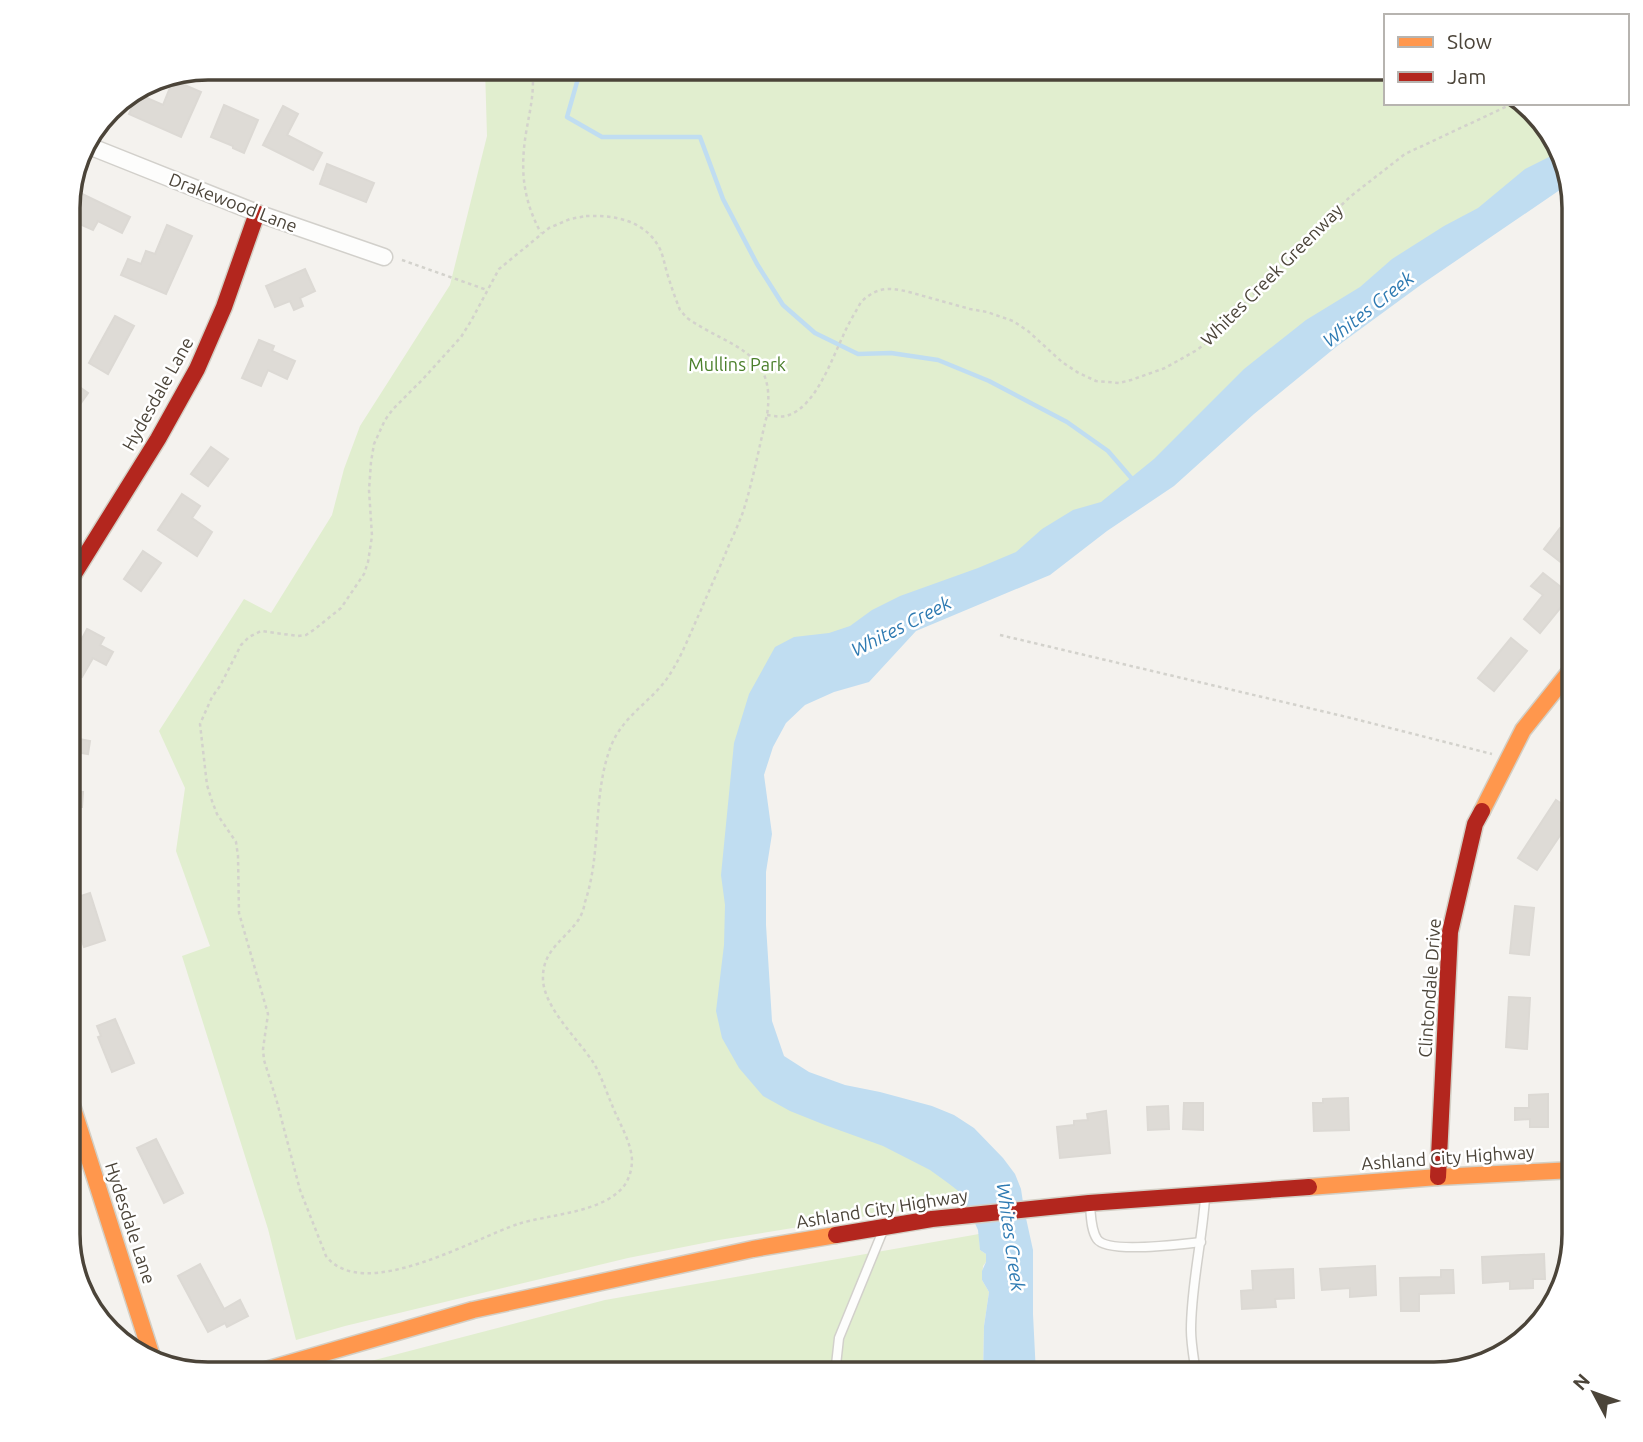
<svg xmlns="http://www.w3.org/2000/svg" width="1643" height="1442" font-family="Ubuntu,sans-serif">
  <rect width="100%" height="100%" fill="#f4f2ee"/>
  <g fill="#e1eecf">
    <path d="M485 68H1386V103H1525L1533 109 1564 155 1117 498 1008 566 858 636 750 743 773 1093 930 1152 969 1201 873 1215 719 1240 628 1258 345 1326 296 1340 268 1229 182 956 210 946 176 851 185 788 159 731 244 599 271 613 332 515 344 469 360 426 450 285 487 136Z"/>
    <path d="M979 1234 980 1250 986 1254V1262L983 1266 982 1280 989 1292 984 1326 983 1374H321L605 1300Z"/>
  </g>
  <path fill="#c0ddf1" d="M1561 151 1564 155 1570 183 1422 284 1336 347 1254 414 1174 486 1107 531 1050 575 916 631 869 682 834 692 805 705 786 723 773 747 764 775 772 834 766 872V925L772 1021 784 1056 809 1072 845 1085 880 1092 932 1106 954 1115 974 1128 1003 1158 1015 1174 1021 1189 1024 1209 1033 1250V1314L1036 1374H983L984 1326 989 1292 982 1280V1271L986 1262V1254L980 1250 978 1230 961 1193 948 1183 930 1170 883 1146 825 1125 790 1111 763 1096 739 1068 722 1038 716 1011 724 945 725 905 721 875 734 743 749 694 775 647 794 637 829 633 850 626 872 610 900 596 978 568 1016 552 1042 529 1073 510 1101 502 1154 459 1244 369 1306 320 1360 287 1392 259 1444 226 1478 208 1525 169Z"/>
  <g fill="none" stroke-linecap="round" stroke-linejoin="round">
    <path stroke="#c0ddf1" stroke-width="4.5" d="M581 68 567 117 602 137H700L723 199 757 264 783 305 815 333 858 354 891 353 938 360 989 381 1067 422 1108 451 1133 480"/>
  </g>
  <g fill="#dedbd6" stroke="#dcd9d4" stroke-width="2">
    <path d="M173 80 201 92 181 137 129 114 138 94 163 105Z"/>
    <path d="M224 105 258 120 244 153 233 148V146L211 137Z"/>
    <path d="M283 106 298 114 287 135 322 153 313 170 263 145Z"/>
    <path d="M327 164 374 183 366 202 320 184Z"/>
    <path d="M78 192 130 217 122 233 98 221 93 230 75 222 78 215 69 211Z"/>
    <path d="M167 225 192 236 166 294 121 275 128 259 141 264 146 251 155 254Z"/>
    <path d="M305 269 315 291 300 298 303 306 294 310 290 301 275 307 266 286Z"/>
    <path d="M115 316 134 326 108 374 89 363Z"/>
    <path d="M259 340 274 346 272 351 295 361 287 379 268 370 261 386 242 378Z"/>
    <path d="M71 381 88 393 69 420V384Z"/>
    <path d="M211 447 228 459 208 486 191 474Z"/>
    <path d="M182 494 200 506 192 518 212 532 197 556 158 530Z"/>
    <path d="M1560 528 1570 535 1575 529V568L1572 571 1544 549Z"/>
    <path d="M143 551 161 563 141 591 124 579Z"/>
    <path d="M1543 573 1571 595 1540 633 1524 619 1543 595 1531 586Z"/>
    <path d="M87 629 104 638 100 645 113 652 106 665 93 658 82 677 69 670V663Z"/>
    <path d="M1511 638 1527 651 1494 691 1478 678Z"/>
    <path d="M69 737 90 741 88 754 69 751Z"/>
    <path d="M69 791 83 792 82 807 69 806Z"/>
    <path d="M1556 800 1575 813 1537 870 1518 858Z"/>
    <path d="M69 817 75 818 73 836H69Z"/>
    <path d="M90 893 105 940 84 947 69 900Z"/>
    <path d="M1515 906 1534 908 1529 955 1510 953Z"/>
    <path d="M1509 997 1530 998 1527 1049 1506 1047Z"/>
    <path d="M115 1019 134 1063 112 1072 98 1037 101 1036 97 1026Z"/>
    <path d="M1548 1094V1127H1530V1119L1515 1120V1108H1529V1095Z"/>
    <path d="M1348 1098 1349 1130 1314 1131 1313 1103H1323V1099Z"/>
    <path d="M1184 1103H1203V1130L1183 1129Z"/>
    <path d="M1168 1106 1169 1129 1148 1130 1147 1107Z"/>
    <path d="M1106 1111 1110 1153 1060 1158 1057 1127 1074 1125V1121L1088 1120 1087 1114Z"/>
    <path d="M156 1139 183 1193 164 1203 137 1148Z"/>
    <path d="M1572 1252 1567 1276H1566L1565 1253Z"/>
    <path d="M1544 1254 1545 1279H1533V1288L1510 1289V1281L1483 1283 1482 1257Z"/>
    <path d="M200 1264 224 1309 240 1300 248 1316 227 1327 225 1323 208 1332 178 1276Z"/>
    <path d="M1375 1266 1376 1295 1350 1297V1288L1322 1290 1320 1269Z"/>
    <path d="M1293 1269 1294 1298 1275 1299 1276 1307 1242 1309 1241 1291 1253 1290 1252 1271Z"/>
    <path d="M1441 1270H1453L1454 1293 1419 1294V1311H1401L1400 1278 1441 1277Z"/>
  </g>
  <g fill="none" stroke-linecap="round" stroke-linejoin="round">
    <g stroke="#d2d0cb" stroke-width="11">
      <g id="lane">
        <path d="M1090 1206C1091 1216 1091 1230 1097 1239 1107 1254 1182 1244 1201 1242"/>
        <path d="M835 1374 839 1338 882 1233"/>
        <path d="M1196 1374C1194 1359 1191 1344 1191 1330 1191 1286 1202 1242 1205 1198"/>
      </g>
    </g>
    <g stroke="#d2d0cb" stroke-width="19">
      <path id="street" d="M84 144 257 213 384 257"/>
    </g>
    <g stroke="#d3cfc5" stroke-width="19">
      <g id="slow">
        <path d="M1482 811 1523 730 1575 665"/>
        <path d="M69 1096 154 1363"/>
        <path d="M1309 1187 1438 1177 1574 1170"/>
        <path d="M252 1374 473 1310 753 1249 836 1235"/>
      </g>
    </g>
    <g stroke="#d3cfc5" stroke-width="19">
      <g id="jam">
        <path d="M69 582 158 439 197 369 224 307 257 213"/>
        <path d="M1438 1177 1450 932 1475 824 1482 811"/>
        <path d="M836 1235 932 1219 1089 1203 1309 1187"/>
      </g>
    </g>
    <g stroke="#d3d2cc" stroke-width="2.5" stroke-dasharray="3.5 3.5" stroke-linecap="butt">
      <path d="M532 68C535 92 530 109 526 133 520 170 523 200 541 233"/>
      <path d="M586 216C614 215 644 220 659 247 664 257 665 268 669 279 672 289 676 300 680 310L687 318C730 348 777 350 767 415 759 447 753 481 743 512 739 523 734 534 729 545 720 567 710 588 701 610 691 631 683 654 670 674 654 700 623 715 611 746 592 795 602 852 585 902 584 908 582 914 579 919 566 939 543 949 543 977 542 1006 578 1039 593 1062 601 1075 606 1091 612 1105 619 1123 631 1141 632 1160 632 1168 630 1176 626 1183 607 1213 549 1214 518 1224 475 1238 363 1304 326 1256L300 1190 277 1102 264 1060 263 1049 268 1014 239 913 238 856 236 842 217 814 212 801 207 785 200 724 212 697 220 686 241 645 249 637 261 631 298 636 306 635 315 629 341 608 364 574 368 562 372 536 369 490 371 462 374 444 385 420 393 409 423 379 461 337 471 321 499 269 549 228 570 219Z"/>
      <path d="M402 260 487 290"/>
      <path d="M767 415C775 416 782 418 789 415 816 405 831 361 843 336 848 324 855 313 861 302 877 287 888 287 909 292L970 309 987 312 1013 321 1028 331 1062 362 1077 372 1096 381 1119 383 1131 380 1165 368 1197 350 1215 336 1294 250 1351 196 1405 154 1514 103"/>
      <path d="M1000 635 1351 718 1492 754"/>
    </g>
    <use href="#lane" stroke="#fdfdfc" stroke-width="8"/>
    <use href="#street" stroke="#fdfdfc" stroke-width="16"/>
    <use href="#slow" stroke="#ff974d" stroke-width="16"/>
    <use href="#jam" stroke="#b3261e" stroke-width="16"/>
  </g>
  <g text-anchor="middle" stroke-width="5" stroke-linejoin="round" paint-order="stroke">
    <g font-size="18" fill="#4b4439" stroke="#fff">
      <text transform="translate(233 203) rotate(21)" y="6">Drakewood Lane</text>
      <text transform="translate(1272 275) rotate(-45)" y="6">Whites Creek Greenway</text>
      <text transform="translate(158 394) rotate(-61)" y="6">Hydesdale Lane</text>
      <text transform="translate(1430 988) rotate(-86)" y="6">Clintondale Drive</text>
      <text transform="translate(1448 1158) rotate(-4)" y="6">Ashland City Highway</text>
      <text transform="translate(882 1209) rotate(-9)" y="6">Ashland City Highway</text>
      <text transform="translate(130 1223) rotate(72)" y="6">Hydesdale Lane</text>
    </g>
    <g font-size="18" fill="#4a7f2a" stroke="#fff">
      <text x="737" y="371">Mullins Park</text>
    </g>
    <g font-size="19" font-style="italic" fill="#2e7ab2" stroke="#fff">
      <text transform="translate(1368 309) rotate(-38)" y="7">Whites Creek</text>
      <text transform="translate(901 626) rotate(-27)" y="7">Whites Creek</text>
      <text transform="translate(1011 1237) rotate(82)" y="7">Whites Creek</text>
    </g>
  </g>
  <path d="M0 0H1643V1442H0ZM208 80H1434A128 128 0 0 1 1562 208V1234A128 128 0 0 1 1434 1362H208A128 128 0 0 1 80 1234V208A128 128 0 0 1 208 80Z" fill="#fff" fill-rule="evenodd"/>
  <path fill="none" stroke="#4b4439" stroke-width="3.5" d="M208 80H1434A128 128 0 0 1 1562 208V1234A128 128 0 0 1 1434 1362H208A128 128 0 0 1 80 1234V208A128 128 0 0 1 208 80Z"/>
  <rect x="1384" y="14" width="245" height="91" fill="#ffffff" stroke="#b7b4b0" stroke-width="2"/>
  <rect x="1398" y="37" width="35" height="10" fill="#ff974d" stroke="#b7b4b0" stroke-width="2"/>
  <text x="1447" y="49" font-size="21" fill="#4b4439">Slow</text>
  <rect x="1398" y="72" width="35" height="10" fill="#b3261e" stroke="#b7b4b0" stroke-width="2"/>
  <text x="1447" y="84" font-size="21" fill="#4b4439">Jam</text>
  <g transform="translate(1594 1393) rotate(311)" stroke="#ffffff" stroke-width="5" paint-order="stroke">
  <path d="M0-5L12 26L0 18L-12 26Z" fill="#4b4439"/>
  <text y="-10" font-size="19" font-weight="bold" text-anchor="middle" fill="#4b4439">N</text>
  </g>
</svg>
